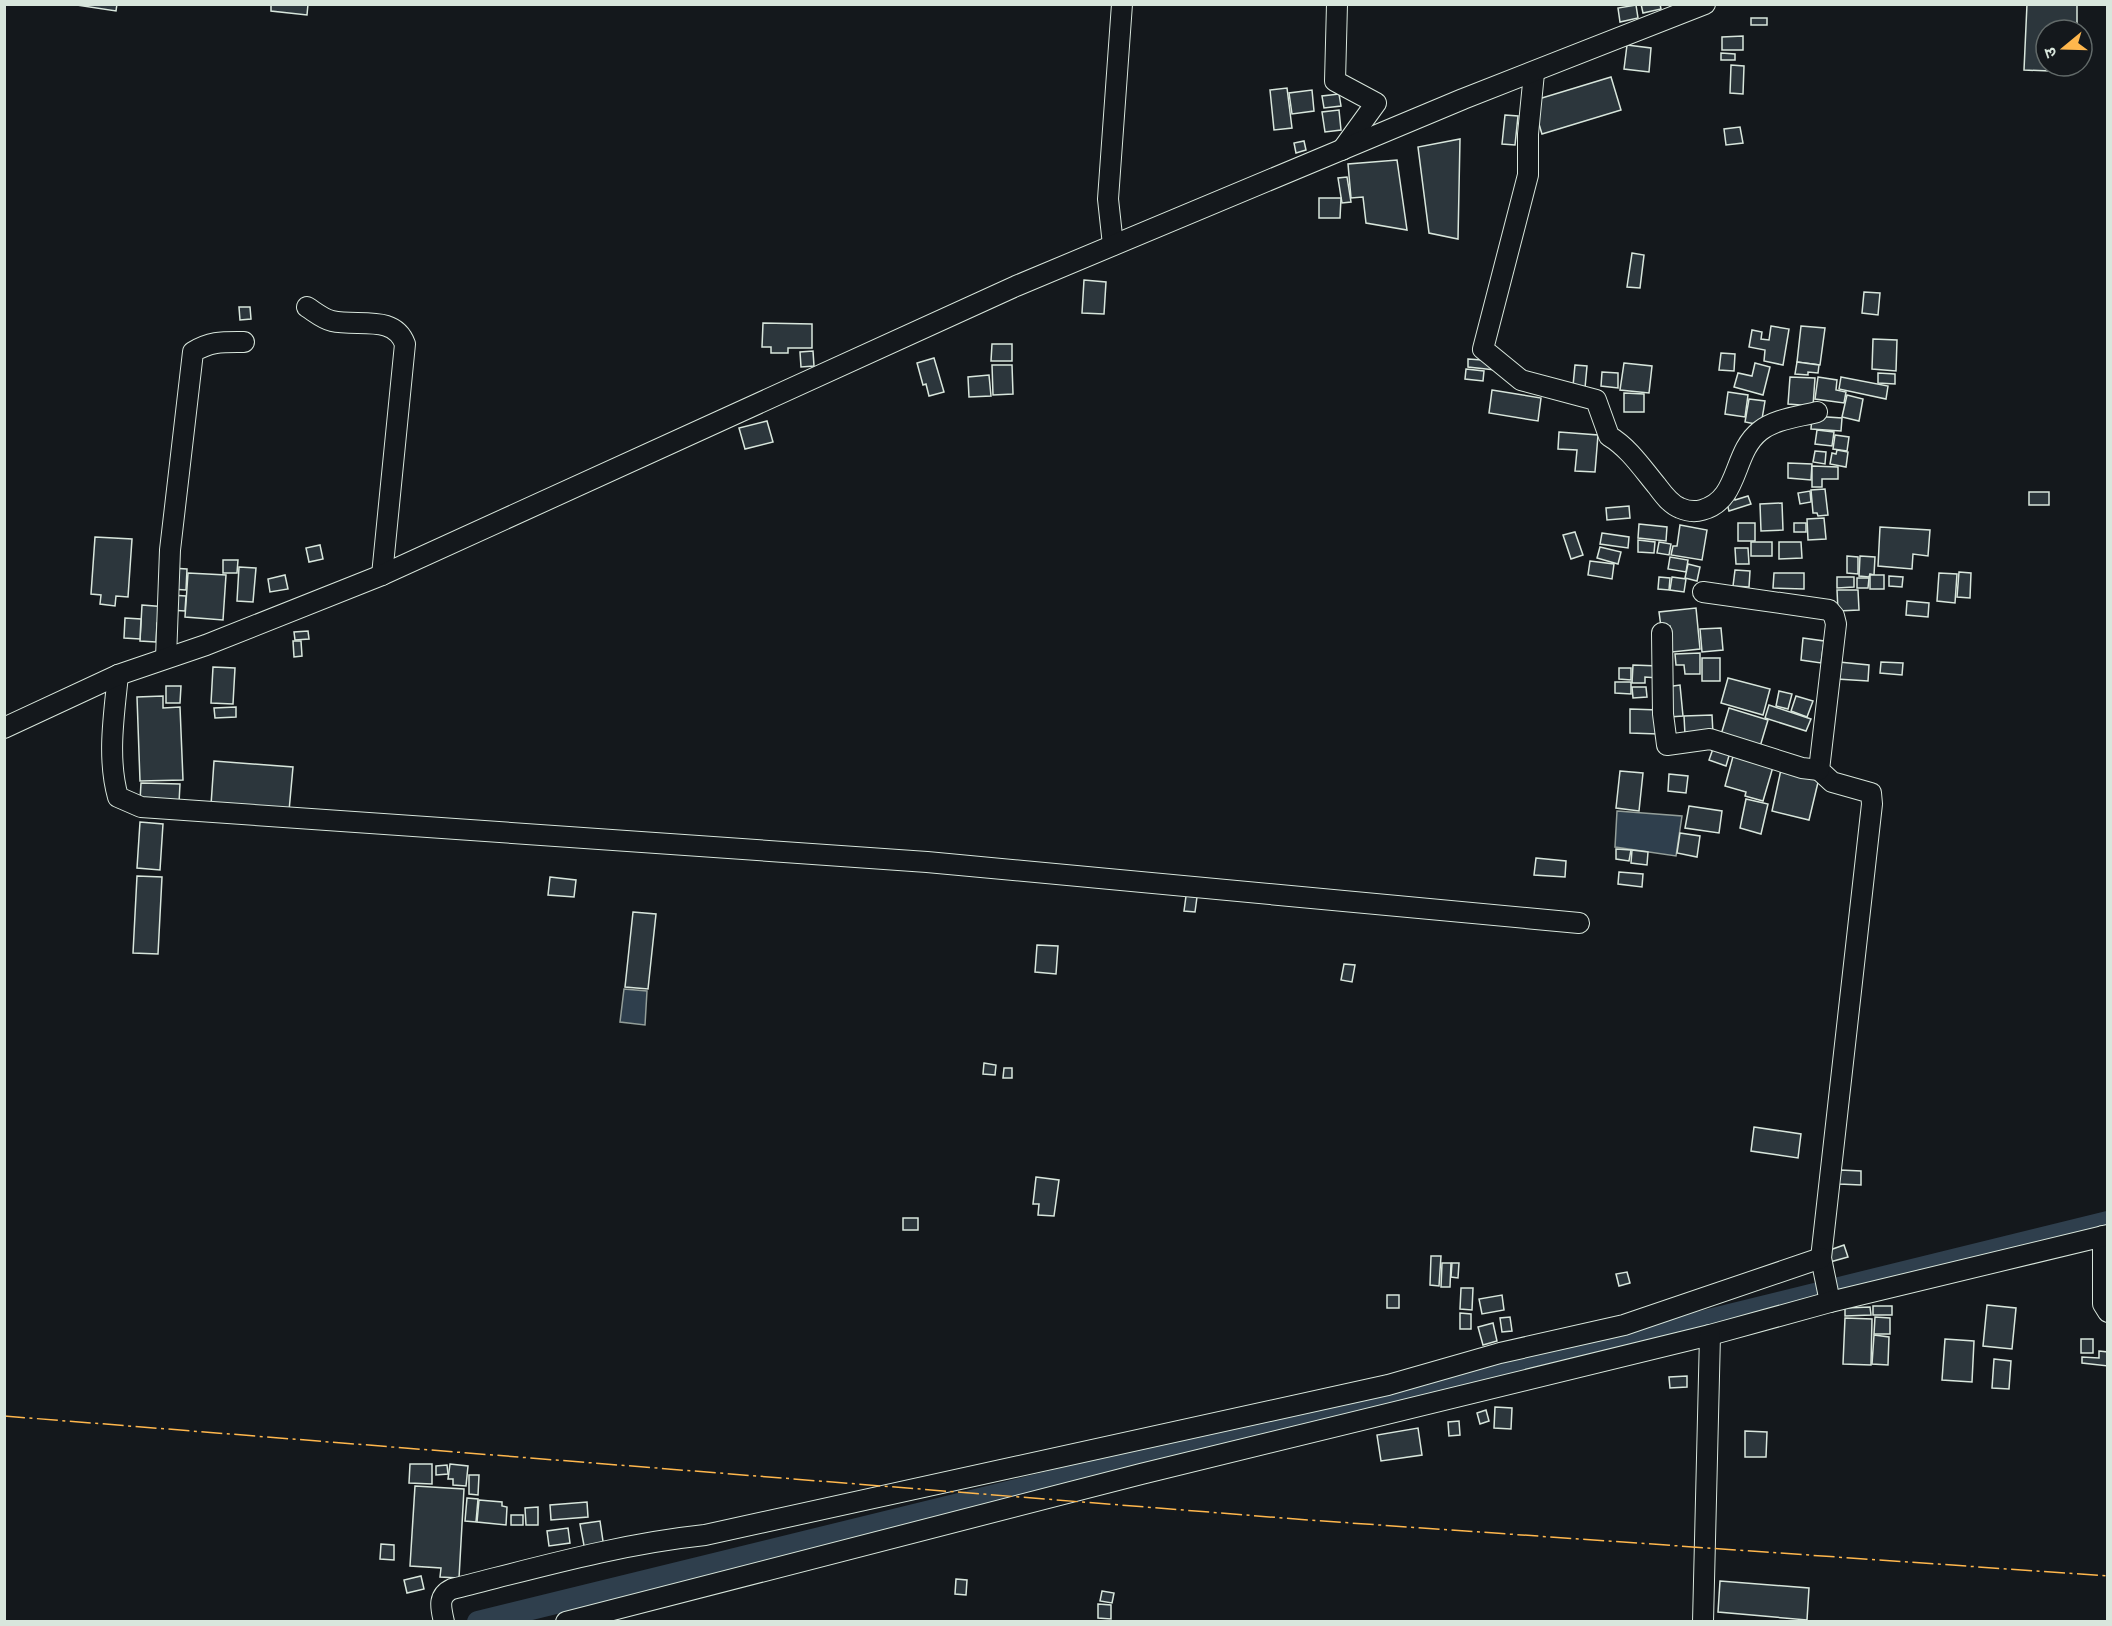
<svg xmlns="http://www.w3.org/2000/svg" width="2112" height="1626" font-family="'Roboto Condensed','Noto Sans Devanagari',sans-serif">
  <rect width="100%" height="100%" fill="#14181c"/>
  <g fill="#2f3f4d" stroke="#939e99" stroke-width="1.5">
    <path d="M1617 811 1682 816 1676 856 1615 847Z"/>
    <path d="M624 989 647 991 645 1025 620 1022Z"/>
  </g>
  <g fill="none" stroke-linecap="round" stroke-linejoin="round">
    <path stroke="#2f3f4d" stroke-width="22" d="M478 1622 2108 1222"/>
  </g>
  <g fill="#2c363c" stroke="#d8e6dc" stroke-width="1.5">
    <path d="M70 4H117L116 11Z"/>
    <path d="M271 4H308L307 15 271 11Z"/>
    <path d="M1641 4H1660L1661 9 1643 13Z"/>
    <path d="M2027 4 2077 5V30H2046V66H2075V72L2024 70Z"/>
    <path d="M1636 5 1638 18 1620 22 1618 8Z"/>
    <rect x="1751" y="18" width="16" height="7"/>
    <path d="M1743 36V50H1722V37Z"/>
    <path d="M1627 45 1651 48 1649 72 1624 69Z"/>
    <path d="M1721 53 1735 54V60H1721Z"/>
    <path d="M1731 65 1744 66 1743 94 1730 93Z"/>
    <path d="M1611 77 1621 110 1542 134 1532 101Z"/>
    <path d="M1287 88 1292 128 1274 130 1270 90Z"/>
    <path d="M1312 90 1314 111 1292 114 1289 93Z"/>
    <path d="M1339 94 1341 106 1324 108 1322 96Z"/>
    <path d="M1339 110 1341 130 1325 132 1322 112Z"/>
    <path d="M1505 115 1518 116 1515 145 1502 144Z"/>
    <path d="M1740 127 1743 143 1726 145 1724 129Z"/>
    <path d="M1460 139 1458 239 1429 233 1418 147Z"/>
    <path d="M1304 141 1306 150 1296 153 1294 143Z"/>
    <path d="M1397 160 1407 230 1366 223 1363 197 1351 198 1348 164Z"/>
    <path d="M1347 177 1351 202 1342 203 1338 178Z"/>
    <path d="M1319 198H1341L1340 218H1319Z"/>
    <path d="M1632 253 1644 255 1640 288 1627 287Z"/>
    <path d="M1084 280 1106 282 1104 314 1082 313Z"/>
    <path d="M1864 292 1880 293 1878 315 1862 313Z"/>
    <path d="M239 307H250L251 319 240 320Z"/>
    <path d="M763 323 812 324V348H788V353H771V347H762Z"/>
    <path d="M1771 326 1789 329 1783 365 1764 361 1765 350 1749 347 1752 330 1762 332 1761 339 1769 340Z"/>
    <path d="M1801 326 1825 328 1820 365 1797 362Z"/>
    <path d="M1873 339 1897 340 1896 371 1872 369Z"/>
    <path d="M992 344H1012V361H991Z"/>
    <path d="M813 351 814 366 801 367 800 352Z"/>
    <path d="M1721 353 1735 354 1734 371 1719 370Z"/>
    <path d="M934 358 944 392 929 396 926 384 923 385 917 363Z"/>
    <path d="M1468 359 1496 361 1495 370 1468 367Z"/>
    <path d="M1797 362 1819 365 1818 373 1808 372V375L1795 374Z"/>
    <path d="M1624 363 1652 366 1649 393 1620 390Z"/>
    <path d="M1755 363 1770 367 1763 395 1734 387 1738 373 1752 376Z"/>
    <path d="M992 365H1012L1013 394 993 395Z"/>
    <path d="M1575 365 1587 366 1585 388 1573 386Z"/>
    <path d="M1466 369 1484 371 1483 381 1465 379Z"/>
    <path d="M1602 372 1618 373V388L1601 386Z"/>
    <path d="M1878 373 1895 374V384L1878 383Z"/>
    <path d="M989 375 991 396 969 397 968 377Z"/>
    <path d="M1790 377 1815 378 1813 406 1788 404Z"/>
    <path d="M1818 377 1837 380 1836 390 1846 392 1844 403 1815 399Z"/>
    <path d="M1841 377 1888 386 1886 399 1839 389Z"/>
    <path d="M1492 390 1541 398 1538 421 1489 413Z"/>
    <path d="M1728 392 1748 395 1745 417 1725 414Z"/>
    <path d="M1624 393 1644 394V412H1624Z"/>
    <path d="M1847 395 1863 399 1859 421 1842 417Z"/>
    <path d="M1749 399 1765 401 1761 425 1745 422Z"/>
    <path d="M1812 416 1842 418 1841 431 1811 429Z"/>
    <path d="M767 421 773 442 745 449 739 428Z"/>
    <path d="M1817 430 1834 432 1832 446 1815 444Z"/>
    <path d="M1559 432 1598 435 1595 472 1575 471 1577 450 1558 449Z"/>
    <path d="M1835 435 1849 437 1847 451 1833 449Z"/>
    <path d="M1837 450 1848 452 1846 467 1830 464 1832 453 1836 454Z"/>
    <path d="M1815 451 1826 452 1825 464 1813 462Z"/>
    <path d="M1788 463 1812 464 1811 480 1788 478Z"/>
    <path d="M1812 466 1838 467V479H1822V487H1812Z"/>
    <path d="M1825 489 1828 515 1818 516 1817 513H1813L1811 490Z"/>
    <path d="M1810 491 1811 502 1800 504 1798 493Z"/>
    <rect x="2029" y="492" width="20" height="13"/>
    <path d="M1734 494 1735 500 1748 496 1751 504 1729 511 1725 496Z"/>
    <path d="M1782 503 1783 530 1761 531 1760 504Z"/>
    <path d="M1629 506 1630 518 1607 520 1606 508Z"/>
    <path d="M1824 518 1826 539 1808 540 1807 519Z"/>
    <rect x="1738" y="523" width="17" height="18"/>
    <rect x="1794" y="523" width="12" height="9"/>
    <path d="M1639 524 1667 527 1666 541 1638 538Z"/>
    <path d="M1680 525 1707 530 1702 560 1671 555 1673 546H1677Z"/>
    <path d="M1880 527 1930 530 1928 556 1913 554 1912 569 1878 566Z"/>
    <path d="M1575 532 1583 555 1571 559 1563 535Z"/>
    <path d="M1602 533 1629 537 1628 548 1600 544Z"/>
    <path d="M95 537 132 539 128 597 116 596 115 606 100 604 101 595 91 594Z"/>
    <path d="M1638 540 1655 542 1654 553 1638 552Z"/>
    <path d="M1659 542 1671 544 1669 555 1657 553Z"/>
    <rect x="1751" y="542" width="21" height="14"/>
    <path d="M1779 542H1801L1802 558 1779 559Z"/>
    <path d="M320 545 323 559 309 562 306 548Z"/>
    <path d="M1600 547 1621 552 1618 564 1597 558Z"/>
    <path d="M1735 548H1748L1749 564H1736Z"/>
    <path d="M1847 556 1858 557V574L1847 573Z"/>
    <path d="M1860 556 1875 557 1874 575 1870 574 1869 577 1859 576Z"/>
    <path d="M1670 557 1688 560 1686 572 1668 569Z"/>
    <path d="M223 560H238L237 573H223Z"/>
    <path d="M1590 561 1614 564 1612 579 1588 575Z"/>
    <path d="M1688 564 1700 567 1697 581 1685 578Z"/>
    <path d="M239 567 256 568 253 602 237 601Z"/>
    <path d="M171 568 187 569 186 590 170 589Z"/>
    <path d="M1735 570 1750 571 1749 587 1733 586Z"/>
    <path d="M1959 572 1971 573 1970 598 1957 597Z"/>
    <path d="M188 573 226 575 223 620 185 617Z"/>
    <path d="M1774 573H1804V589L1773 588Z"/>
    <path d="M1939 573 1957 574 1955 603 1937 601Z"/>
    <path d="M285 575 288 589 270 592 268 579Z"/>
    <rect x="1870" y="575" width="14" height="14"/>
    <path d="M1889 576 1903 577 1902 587 1889 586Z"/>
    <path d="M1659 577 1670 578 1669 590 1658 589Z"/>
    <path d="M1672 577 1686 579 1684 592 1670 590Z"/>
    <path d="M1837 577H1854V587L1837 588Z"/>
    <path d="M1857 578H1869L1868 588H1857Z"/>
    <path d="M1837 590H1858L1859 610 1838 611Z"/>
    <path d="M170 595 186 596 185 611 169 610Z"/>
    <path d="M1907 601 1929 603 1928 617 1906 615Z"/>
    <path d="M142 605 167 607 166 623H157L156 642 140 641Z"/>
    <path d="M1696 608 1700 649 1672 652 1670 626 1661 627 1659 612Z"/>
    <path d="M125 618 141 619 140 639 124 638Z"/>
    <path d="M1721 628 1723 650 1702 652 1700 629Z"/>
    <path d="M308 631 309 639 295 640 294 632Z"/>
    <path d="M1803 638 1824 641 1821 663 1801 660Z"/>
    <path d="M293 641H301L302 656 294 657Z"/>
    <path d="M1700 653V674H1685L1684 665H1676L1675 654Z"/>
    <rect x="1702" y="658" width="18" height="23"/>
    <path d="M1839 662 1869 665 1868 681 1837 679Z"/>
    <path d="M1881 662 1903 663 1902 675 1880 673Z"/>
    <path d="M1633 665 1659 666 1658 678 1645 677V683H1632Z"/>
    <path d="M213 667 235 668 233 704 211 703Z"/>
    <path d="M1619 668H1631V680L1619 679Z"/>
    <path d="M1728 678 1770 689 1763 715 1721 703Z"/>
    <path d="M1615 682H1631V694L1615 693Z"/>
    <path d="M1680 685 1683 716 1669 717 1666 687Z"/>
    <path d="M166 686H181L180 703H166Z"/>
    <path d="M1632 687H1646L1647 697 1633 698Z"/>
    <path d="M1779 691 1792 694 1788 709 1776 706Z"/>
    <path d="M163 696V708L180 707 183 780 140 781 137 697Z"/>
    <path d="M1796 696 1813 701 1807 717 1791 711Z"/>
    <path d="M1769 705 1811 719 1806 731 1765 718Z"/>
    <path d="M236 707V717L215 718 214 708Z"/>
    <path d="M1729 708 1768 720 1759 750 1720 738Z"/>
    <path d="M1630 709 1659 710 1658 734 1630 733Z"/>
    <path d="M1712 715 1713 734 1685 735 1684 716Z"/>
    <path d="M1715 743 1731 749 1726 766 1709 760Z"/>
    <path d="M1735 749 1775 760 1763 801 1745 796 1746 792 1725 786Z"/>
    <path d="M214 761 293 767 289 811 211 805Z"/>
    <path d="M1782 765 1820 774 1809 820 1772 811Z"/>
    <path d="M1620 771 1643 773 1639 811 1616 808Z"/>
    <path d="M1669 774 1688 776 1686 793 1668 791Z"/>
    <path d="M141 783 180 784 179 803 140 801Z"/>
    <path d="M1746 799 1768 804 1761 834 1740 828Z"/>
    <path d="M1689 806 1722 811 1719 833 1685 828Z"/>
    <path d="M140 822 163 824 160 870 137 868Z"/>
    <path d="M1680 833 1700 836 1697 857 1677 853Z"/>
    <path d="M1616 849 1631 850 1629 861 1616 859Z"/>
    <path d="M1632 850 1648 852 1647 865 1631 863Z"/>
    <path d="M1536 858 1566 861 1565 877 1534 875Z"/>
    <path d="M1619 872 1643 874 1642 887 1618 884Z"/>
    <path d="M137 876 162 877 158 954 133 953Z"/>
    <path d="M550 877 576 880 574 897 548 895Z"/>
    <path d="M1186 896 1197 897 1195 912 1184 911Z"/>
    <path d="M633 912 656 914 648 989 625 987Z"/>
    <path d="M1037 945 1058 946 1056 974 1035 972Z"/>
    <path d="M1344 964 1355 965 1352 982 1341 980Z"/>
    <path d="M984 1063 996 1065 995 1075 983 1074Z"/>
    <path d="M1004 1068H1012V1078H1003Z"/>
    <path d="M1754 1127 1801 1134 1798 1158 1751 1151Z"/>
    <path d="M1840 1170 1861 1171V1185L1839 1184Z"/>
    <path d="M1036 1177 1059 1180 1054 1216 1038 1215 1039 1204H1033Z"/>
    <rect x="903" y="1218" width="15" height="12"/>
    <path d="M1844 1245 1848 1257 1830 1262 1827 1251Z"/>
    <path d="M1431 1256H1441L1439 1286 1430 1285Z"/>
    <path d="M1442 1263H1451L1450 1287H1441Z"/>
    <path d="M1452 1263H1459L1458 1278 1451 1277Z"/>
    <path d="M1627 1272 1630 1283 1619 1286 1616 1274Z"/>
    <path d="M1461 1288H1473L1472 1310 1460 1309Z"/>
    <rect x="1387" y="1295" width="12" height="13"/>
    <path d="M1502 1295 1504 1310 1482 1314 1479 1299Z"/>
    <path d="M1987 1305 2016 1308 2012 1349 1983 1346Z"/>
    <rect x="1873" y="1306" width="19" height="9"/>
    <path d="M1870 1307 1871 1315 1845 1316V1308Z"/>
    <path d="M1460 1313 1471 1314V1329H1460Z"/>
    <path d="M1510 1317 1512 1331 1502 1332 1500 1318Z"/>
    <path d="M1875 1317 1890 1318V1334H1874Z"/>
    <path d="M1845 1318 1872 1319 1871 1365 1843 1364Z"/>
    <path d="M1493 1323 1497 1341 1483 1345 1478 1327Z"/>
    <path d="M1874 1335 1889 1337 1888 1365 1872 1364Z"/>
    <path d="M1945 1339 1974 1341 1972 1382 1942 1380Z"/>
    <rect x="2081" y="1339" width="12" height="14"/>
    <path d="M2099 1351 2108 1352V1366L2082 1363V1357L2099 1358Z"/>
    <path d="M1994 1359 2011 1361 2009 1389 1992 1388Z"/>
    <path d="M1687 1376V1387L1670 1388 1669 1377Z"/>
    <path d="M1495 1407 1512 1408 1511 1429 1494 1428Z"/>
    <path d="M1486 1410 1489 1421 1480 1424 1477 1413Z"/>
    <path d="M1459 1421 1460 1435 1449 1436 1448 1422Z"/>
    <path d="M1418 1428 1422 1455 1381 1461 1377 1435Z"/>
    <path d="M1745 1431 1767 1432 1766 1457H1745Z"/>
    <path d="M410 1464H432V1484L409 1483Z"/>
    <path d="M450 1464 468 1466 466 1486 453 1485V1479H448Z"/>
    <path d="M447 1465 448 1474 436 1475V1466Z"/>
    <path d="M469 1475H479L478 1495 469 1494Z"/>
    <path d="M415 1486 464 1489 459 1578 440 1577 441 1568 410 1566Z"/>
    <path d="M467 1498 478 1499 476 1522 465 1521Z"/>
    <path d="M479 1500 502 1502V1506L507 1507 506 1525 477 1522Z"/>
    <path d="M587 1502 588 1517 551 1520 550 1505Z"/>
    <path d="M538 1507V1525H526L525 1508Z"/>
    <rect x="511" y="1515" width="12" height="10"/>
    <path d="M600 1521 604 1548 585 1551 580 1524Z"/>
    <path d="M568 1528 570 1543 549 1546 547 1531Z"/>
    <path d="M381 1544 394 1545V1560L380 1559Z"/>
    <path d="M421 1576 424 1589 407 1593 404 1580Z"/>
    <path d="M956 1579 967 1580 966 1595 955 1594Z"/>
    <path d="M1720 1581 1809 1588 1807 1620 1718 1612Z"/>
    <path d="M1102 1591 1114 1593 1112 1603 1100 1601Z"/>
    <path d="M1098 1604 1111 1605V1619L1098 1618Z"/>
  </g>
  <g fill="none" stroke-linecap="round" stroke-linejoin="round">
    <g stroke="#d8e6dc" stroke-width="22">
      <g id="minor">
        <path d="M1337 4 1335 81 1376 103 1342 150"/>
        <path d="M1534 73 1528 134V175L1483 349 1521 380 1596 400 1609 436C1629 448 1642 468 1657 486 1663 494 1670 504 1680 508 1687 511 1695 512 1702 510 1740 500 1732 453 1760 431 1775 419 1798 417 1817 412"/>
        <path d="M1113 245 1108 199 1122 4"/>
        <path d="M307 307C315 312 323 319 332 321 358 327 394 314 405 344L382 575"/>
        <path d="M1703 592 1829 610 1834 616 1836 624 1819 770 1832 782 1871 793 1872 804 1821 1258 1830 1302"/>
        <path d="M1662 633 1663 714 1667 745 1710 739 1802 768 1819 770"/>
        <path d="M166 658 170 550 193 352C211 341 223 342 244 342"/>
        <path d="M118 675C114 715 107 758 118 797L141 807 927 862 1579 923"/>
        <path d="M4 728 118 675 206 645 382 575 1016 286 1463 99 1705 4"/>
        <path d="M2103 1236V1304L2108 1312"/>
        <path d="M444 1622C441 1608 437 1596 452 1589 536 1568 619 1544 705 1535L1388 1385 1500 1353 1624 1325 1821 1258"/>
        <path d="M566 1622 1141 1474 1710 1335 1830 1302 2108 1235"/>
        <path d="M1703 1622 1710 1335"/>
      </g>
    </g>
    <use href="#minor" stroke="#14181c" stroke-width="20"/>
    <path stroke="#ffb74d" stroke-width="1.5" stroke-dasharray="21 4.5 3 4.5" stroke-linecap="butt" d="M4 1416 1308 1520 2108 1576"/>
  </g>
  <rect width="2112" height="1626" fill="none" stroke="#d8e6dc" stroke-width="12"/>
  <g transform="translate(2064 48) rotate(251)"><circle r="28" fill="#14181c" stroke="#626a69" stroke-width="1.5"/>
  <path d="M0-4.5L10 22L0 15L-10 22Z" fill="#ffb74d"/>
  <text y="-9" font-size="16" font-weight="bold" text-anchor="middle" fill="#d8e6dc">उ</text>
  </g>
</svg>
